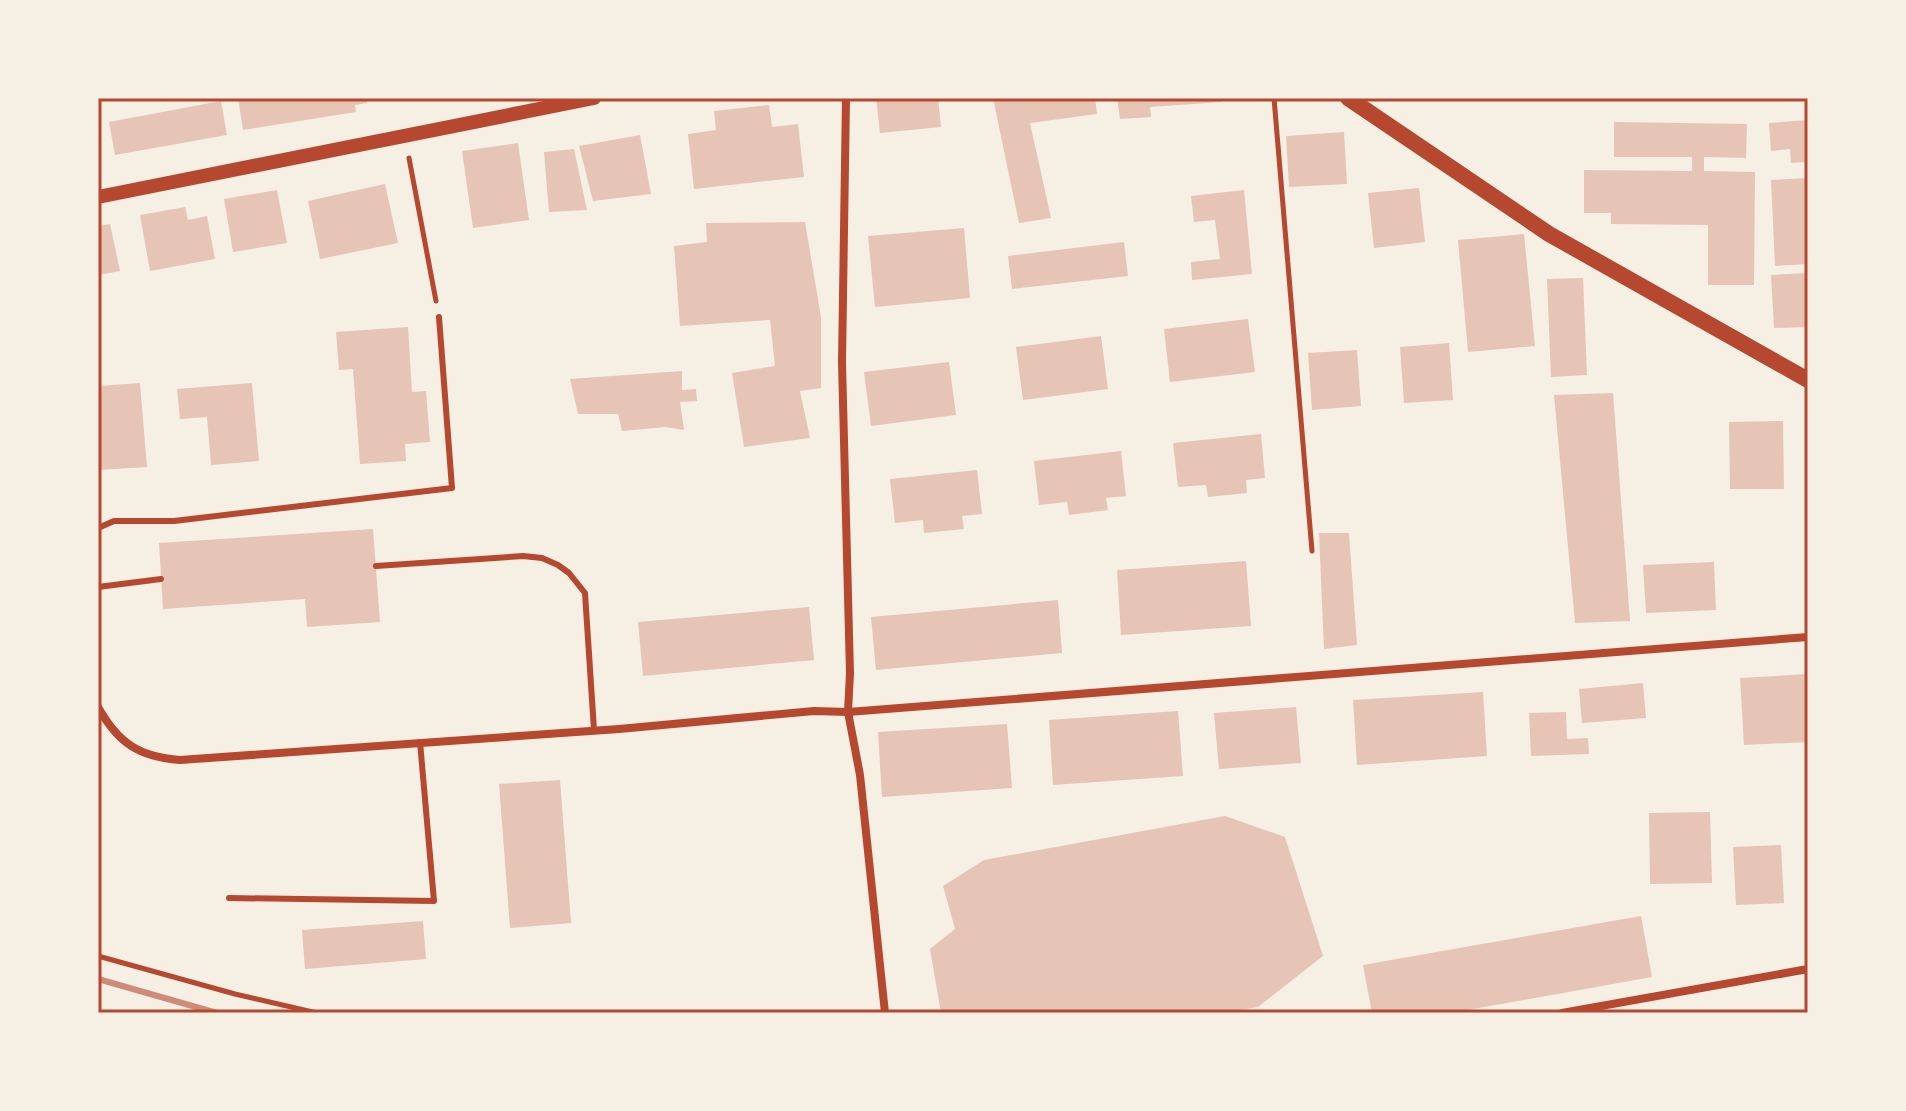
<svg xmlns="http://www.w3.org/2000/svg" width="1906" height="1111" font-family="'Archivo Narrow',sans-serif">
  <rect width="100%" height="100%" fill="#f6efe4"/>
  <g fill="#e6c5b7">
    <path d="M238 98H366L367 103 355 105 356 112 243 130Z"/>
    <path d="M876 98H938L941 127 880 133Z"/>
    <path d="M993 98H1095L1097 114 1030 123 1051 218 1019 223Z"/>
    <path d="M1117 98H1222V102L1150 107 1151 117 1120 119Z"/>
    <path d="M221 101 227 135 115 155 109 122Z"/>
    <path d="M769 105 772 127 798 124 804 177 694 189 688 134 716 130 714 111Z"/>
    <path d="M1808 120V162L1791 163 1790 149 1771 151 1769 123Z"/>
    <path d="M1614 122 1747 124 1746 158 1704 157V171L1755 172 1754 285H1708V225L1611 224V213H1584V170L1692 171V157H1614Z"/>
    <path d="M1344 132 1347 184 1289 187 1286 136Z"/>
    <path d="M640 135 651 194 593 201 579 146Z"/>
    <path d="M518 143 529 220 473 228 462 151Z"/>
    <path d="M574 149 587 210 549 212 544 152Z"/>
    <path d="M1808 178V264L1775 266 1771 180Z"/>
    <path d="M385 184 398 243 320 259 308 201Z"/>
    <path d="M1419 188 1425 242 1374 248 1368 193Z"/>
    <path d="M277 190 287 243 233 252 224 199Z"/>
    <path d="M1244 190 1252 274 1192 280 1191 262 1220 259 1215 220 1194 222 1191 196Z"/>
    <path d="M185 207 188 220 207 216 215 259 150 271 140 215Z"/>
    <path d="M805 222 821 317V388L800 391 810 438 744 447 732 373 775 366 770 320 680 326 674 246 707 242 706 223Z"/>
    <path d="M110 224 120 271 98 275V226Z"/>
    <path d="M964 228 970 298 875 307 868 236Z"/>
    <path d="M1524 234 1535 346 1468 352 1458 240Z"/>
    <path d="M1124 242 1128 276 1012 289 1008 256Z"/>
    <path d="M1808 273V327L1774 328 1771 275Z"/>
    <path d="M1583 278 1587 375 1551 377 1547 279Z"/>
    <path d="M1248 319 1255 372 1170 382 1164 329Z"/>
    <path d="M408 327 412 392 426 391 430 442 405 444 406 461 360 464 353 369 339 370 336 332Z"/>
    <path d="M1101 336 1108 389 1023 400 1016 347Z"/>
    <path d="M1449 343 1453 400 1404 403 1400 347Z"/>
    <path d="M1357 350 1361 406 1312 410 1308 353Z"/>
    <path d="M949 362 956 415 871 426 864 372Z"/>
    <path d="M682 371V390L696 389 697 401 680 402 684 430 665 427 622 431 618 414H578L570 379Z"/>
    <path d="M140 383 147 467 98 470V386Z"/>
    <path d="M252 383 259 461 211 465 207 417 180 419 177 389Z"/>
    <path d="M1613 393 1630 621 1575 623 1554 395Z"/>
    <path d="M1783 421 1784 489H1730L1729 422Z"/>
    <path d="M1261 434 1265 478 1246 480 1247 493 1208 497 1206 485 1178 487 1173 443Z"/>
    <path d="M1121 451 1126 496 1106 498 1108 510 1069 515 1067 502 1039 505 1034 461Z"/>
    <path d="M977 470 982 514 962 516 964 529 924 533 923 520 895 523 890 479Z"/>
    <path d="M373 529 380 622 307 627 305 599 163 609 159 543Z"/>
    <path d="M1319 533H1349L1357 645 1324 649Z"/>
    <path d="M1246 561 1251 626 1121 635 1117 570Z"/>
    <path d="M1714 562 1716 610 1646 613 1643 565Z"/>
    <path d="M1058 600 1062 653 876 670 871 617Z"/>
    <path d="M809 607 814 660 643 676 638 622Z"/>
    <path d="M1808 674V742L1744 745 1740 678Z"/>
    <path d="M1643 683 1646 718 1582 723 1579 689Z"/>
    <path d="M1483 692 1487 756 1357 765 1353 700Z"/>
    <path d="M1296 707 1301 763 1219 769 1214 713Z"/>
    <path d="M1178 711 1183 776 1053 785 1049 720Z"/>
    <path d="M1566 712 1567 739 1588 738 1589 754 1531 756 1529 713Z"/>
    <path d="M1007 724 1012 788 882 797 878 732Z"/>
    <path d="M560 780 571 923 510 928 499 784Z"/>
    <path d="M1710 812 1712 883 1650 884 1649 813Z"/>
    <path d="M1225 816 1285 837 1323 956 1258 1007 1223 1013H941L930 949 955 929 943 886 984 860Z"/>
    <path d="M1781 845 1784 903 1736 905 1733 847Z"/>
    <path d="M1641 916 1652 977 1451 1013H1372L1363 965Z"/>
    <path d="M423 921 426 959 305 969 302 930Z"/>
  </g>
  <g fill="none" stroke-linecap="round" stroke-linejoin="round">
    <g stroke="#b5482f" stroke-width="5">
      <path d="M1274 98 1312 551"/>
      <path d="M409 158 436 301"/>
      <path d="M98 956 235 994 317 1013"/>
    </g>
    <g stroke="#b5482f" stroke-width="6">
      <path d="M98 528 114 521H174L452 488 439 317"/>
      <path d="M376 566 523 556 542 558 558 565 569 573 585 593 594 730"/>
      <path d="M98 587 161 579"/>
      <path d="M229 898 434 901 420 742"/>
    </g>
    <g stroke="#b5482f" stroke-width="8">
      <path d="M846 98 842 363 850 673 848 712 860 775 885 1013"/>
      <path d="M98 707C118 743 139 757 180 760L619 729 814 711 848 712 1808 637"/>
      <path d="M1562 1013 1808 969"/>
    </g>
    <path stroke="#b5482f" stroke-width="14" d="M98 197 594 98"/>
    <path stroke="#b5482f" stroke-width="16" d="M1348 98 1549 234 1808 380"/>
    <path stroke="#cf8b77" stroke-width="6" d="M98 979 217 1013"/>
  </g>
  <rect width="1906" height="1111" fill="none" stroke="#f6efe4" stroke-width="200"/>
  <rect x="100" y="100" width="1706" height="911" fill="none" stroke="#b5482f" stroke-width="3"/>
</svg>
